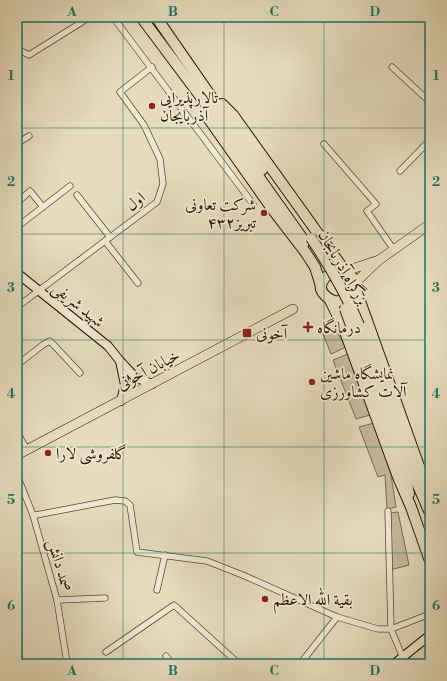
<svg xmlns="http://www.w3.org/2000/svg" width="447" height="681" font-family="'Libre Bodoni',Amiri,serif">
  <rect width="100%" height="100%" fill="#e6dcbc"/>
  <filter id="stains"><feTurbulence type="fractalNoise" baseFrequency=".005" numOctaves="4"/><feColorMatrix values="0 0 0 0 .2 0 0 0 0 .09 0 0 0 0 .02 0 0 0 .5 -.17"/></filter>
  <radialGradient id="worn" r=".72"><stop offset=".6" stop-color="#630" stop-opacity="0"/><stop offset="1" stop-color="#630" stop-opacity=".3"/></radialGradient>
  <g fill="#c7ba9c" stroke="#7c684e">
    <path d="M321 329H335L346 347 331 354Z"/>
    <path d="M348 354 370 415 356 419 333 360Z"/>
    <path d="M374 423 391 475 396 507 387 509 385 475 378 477 359 427Z"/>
    <path d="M398 512 409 565 390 570 388 513Z"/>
  </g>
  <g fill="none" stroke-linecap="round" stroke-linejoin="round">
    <g stroke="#5e472f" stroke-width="7">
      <g id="street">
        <path d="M113 17C160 79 206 142 253 204"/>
        <path d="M17 49 29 55 90 17"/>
        <path d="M392 67 430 102"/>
        <path d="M324 144 376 204 367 211 394 250"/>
        <path d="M17 146 21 141 29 136"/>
        <path d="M400 171 430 140"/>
        <path d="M77 195 110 237"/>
        <path d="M17 203 30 191 43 207"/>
        <path d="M17 227 70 186"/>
        <path d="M425 227 430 237"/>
        <path d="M105 241 138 283"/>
        <path d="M17 307 157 202 163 184 160 159 144 125 120 92 152 67"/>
        <path d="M17 365 44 344 50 341 80 373"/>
        <path d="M17 432 27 450"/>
        <path d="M17 475 33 515 57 600 67 663 64 664"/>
        <path d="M388 511 391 629 403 658"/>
        <path d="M33 515H36L115 500 125 501 130 505 137 552 207 561 245 576 337 617 378 629H391L430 614"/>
        <path d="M157 590 165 555"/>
        <path d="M57 600 105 598"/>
        <path d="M106 652 174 605 239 664"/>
        <path d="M166 656 172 664"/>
        <path d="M300 664 337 617"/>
      </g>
    </g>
    <g stroke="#301500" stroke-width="10">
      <g id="secondary">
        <path d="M17 273 108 346 120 361"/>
        <path d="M121 401 125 385 120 361 135 377 152 384"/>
        <path d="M394 664 430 635"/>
      </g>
    </g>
    <g stroke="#301500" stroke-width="10">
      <g id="primary">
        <path d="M379 260 430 224"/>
        <path d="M346 271 379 260 354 284"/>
        <path d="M17 455 293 309"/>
      </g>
    </g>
    <g stroke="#301500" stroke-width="12">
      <g id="highway">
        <path d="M141 17 227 132 305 242"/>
        <path d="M156 17 262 170"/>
        <path d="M222 104 233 115 345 271"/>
        <path d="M206 115 273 210 306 253 315 267 321 286"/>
        <path d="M338 270 346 271 353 278 355 287 351 295 337 302C327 299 315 290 324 279 326 275 334 273 338 270Z"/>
        <path d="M355 287 420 469 427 506"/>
        <path d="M330 300 344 329 398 477 411 507 430 561"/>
        <path d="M359 325 413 474 430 513"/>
        <path d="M352 328 406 477 409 494"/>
      </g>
    </g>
    <use href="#street" stroke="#efe8d3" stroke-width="5.5"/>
    <use href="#secondary" stroke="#efe8d3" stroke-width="8"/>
    <use href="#primary" stroke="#e6dcbc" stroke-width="9"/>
    <use href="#highway" stroke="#e6dcbc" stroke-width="10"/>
    <g stroke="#301500" stroke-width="12" stroke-linecap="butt">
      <g id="highway-bridge">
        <path d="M311 238C330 266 346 294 359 325"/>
        <path d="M345 309 352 328"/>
      </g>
    </g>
    <use href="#highway-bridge" stroke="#e6dcbc" stroke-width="10"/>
  </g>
  <path fill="none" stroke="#0f766e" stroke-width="1" stroke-opacity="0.55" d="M123 17V664M224 17V664M324 17V664M17 128H430M17 234H430M17 340H430M17 447H430M17 553H430"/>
  <g fill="#8f2418" stroke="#efe8d3" stroke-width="1.5">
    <circle cx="152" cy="106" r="4"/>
    <circle cx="264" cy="213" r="4"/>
    <path d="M306 321h4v4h4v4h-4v4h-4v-4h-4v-4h4z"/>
    <rect x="242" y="328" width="10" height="10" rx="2"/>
    <circle cx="312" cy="382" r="4"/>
    <circle cx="48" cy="453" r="4"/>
    <circle cx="265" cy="599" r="4"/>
  </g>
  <g text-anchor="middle" stroke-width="3.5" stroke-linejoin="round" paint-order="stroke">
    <g font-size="16" fill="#301500" stroke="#efe8d3" text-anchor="start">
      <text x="160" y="103">تالارپذیرایی<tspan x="160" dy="18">آذربایجان</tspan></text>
      <text x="256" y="210" text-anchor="end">شرکت تعاونی<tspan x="256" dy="18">۴۳۲تبریز</tspan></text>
      <text x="317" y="333">درمانگاه</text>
      <text x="256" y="339">آخونی</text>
      <text x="320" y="379">نمایشگاه ماشین<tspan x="320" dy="18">آلات کشاورزی</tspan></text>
      <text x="56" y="459">گلفروشی لارا</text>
      <text x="273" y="605">بقیة الله الاعظم</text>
    </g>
    <g font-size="16" fill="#301500" stroke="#efe8d3">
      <text transform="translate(135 201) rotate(-38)" y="6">اول</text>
      <text transform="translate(344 267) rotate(60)" y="6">بزرگراه آذربایجان</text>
      <text transform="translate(79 304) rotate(39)" y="6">شهید شریفی</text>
      <text transform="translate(148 369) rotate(-28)" y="6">خیابان آخونی</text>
      <text transform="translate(61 565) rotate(74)" y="6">صمد دانش</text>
    </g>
  </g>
  <rect width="447" height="681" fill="none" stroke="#e6dcbc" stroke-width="44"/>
  <rect x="22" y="22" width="403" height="637" fill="none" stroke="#0f766e" stroke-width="1.5"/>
  <g font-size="13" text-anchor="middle" font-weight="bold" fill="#0f766e">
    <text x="72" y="16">A</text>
    <text x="173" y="16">B</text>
    <text x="274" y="16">C</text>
    <text x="375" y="16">D</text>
    <text x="11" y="80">1</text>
    <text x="436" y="80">1</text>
    <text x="11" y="186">2</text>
    <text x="436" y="186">2</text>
    <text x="11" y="292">3</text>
    <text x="436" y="292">3</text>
    <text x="11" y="398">4</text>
    <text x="436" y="398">4</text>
    <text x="11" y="504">5</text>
    <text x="436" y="504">5</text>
    <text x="11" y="610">6</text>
    <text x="436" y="610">6</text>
    <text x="72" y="675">A</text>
    <text x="173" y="675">B</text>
    <text x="274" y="675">C</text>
    <text x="375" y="675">D</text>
  </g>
  <rect width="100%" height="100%" filter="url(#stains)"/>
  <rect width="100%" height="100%" fill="url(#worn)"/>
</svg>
